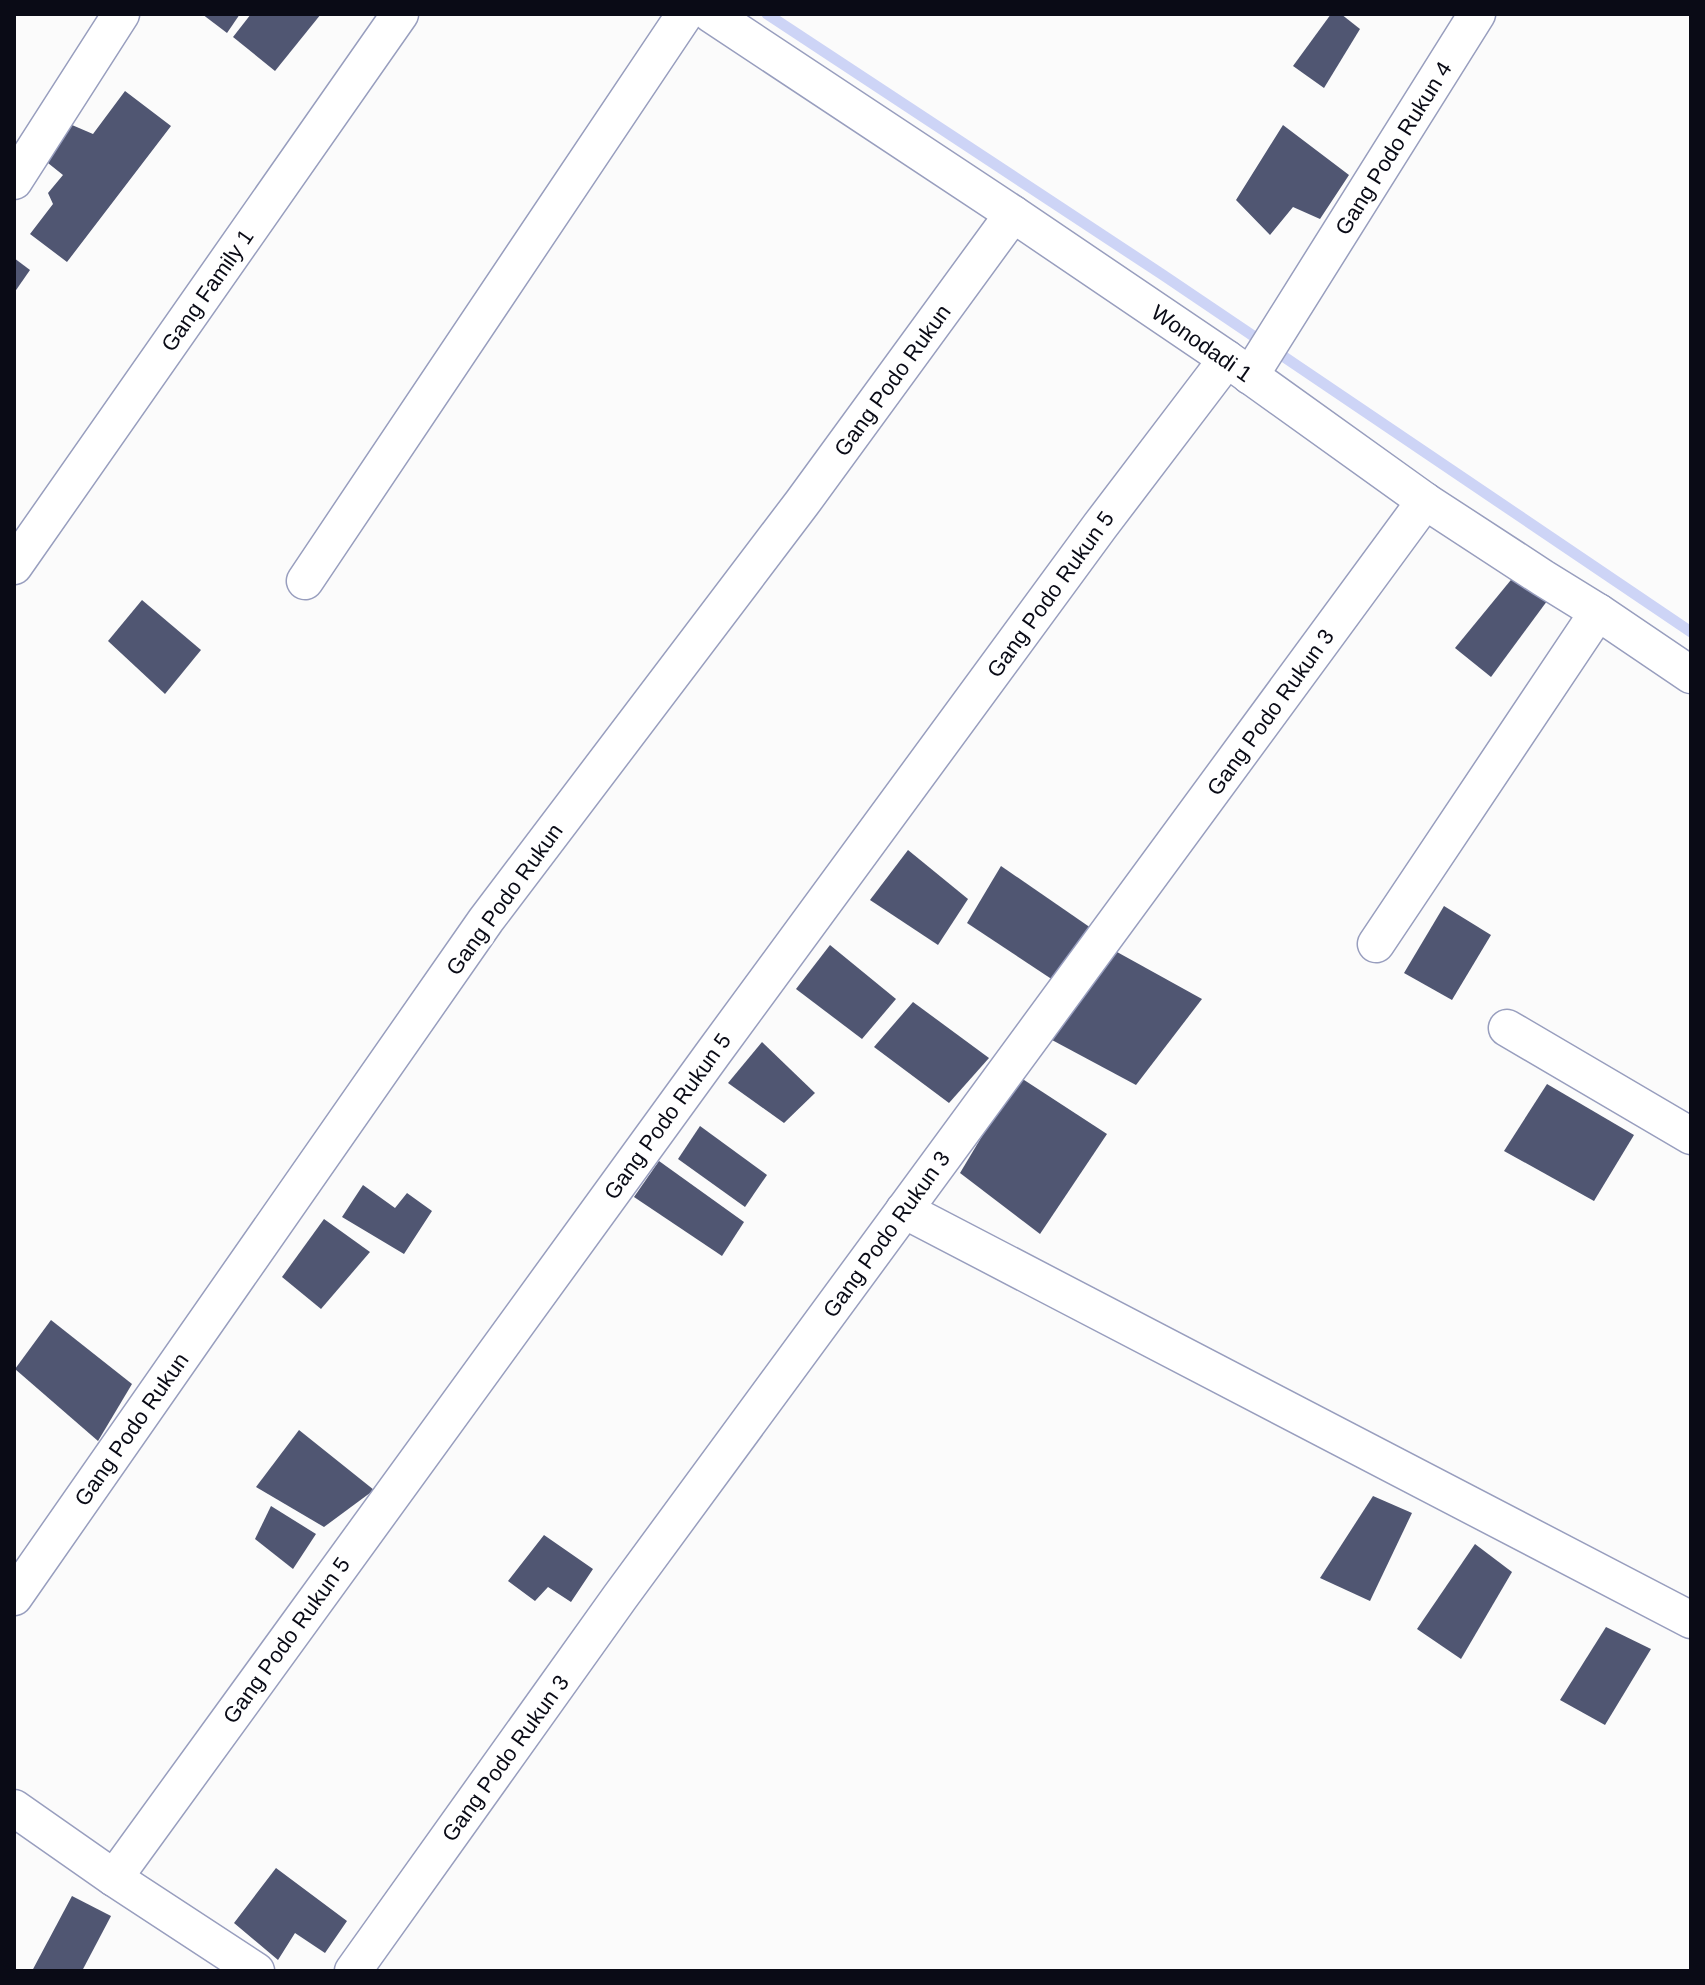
<svg xmlns="http://www.w3.org/2000/svg" width="1705" height="1985" font-family="Helvetica,sans-serif">
  <rect width="100%" height="100%" fill="#fbfbfb"/>
  <g fill="none" stroke-linecap="round" stroke-linejoin="round">
    <path stroke="#cdd4f6" stroke-width="11" d="M767 14 1163 275 1691 632"/>
  </g>
  <g fill="#505672">
    <path d="M202 14H240L227 33Z"/>
    <path d="M251 14H321L275 71 233 37Z"/>
    <path d="M1331 14H1341L1360 29 1324 88 1293 66Z"/>
    <path d="M125 91 171 126 67 262 30 234 53 204 48 193 63 175 48 163 65 122 93 134Z"/>
    <path d="M1283 125 1349 175 1320 219 1293 207 1270 235 1236 200Z"/>
    <path d="M14 258 30 270 14 293Z"/>
    <path d="M1515 575 1553 593 1491 677 1455 648Z"/>
    <path d="M142 600 201 650 165 694 108 641Z"/>
    <path d="M908 850 968 899 938 945 870 900Z"/>
    <path d="M1001 866 1091 928 1053 980 967 923Z"/>
    <path d="M1444 906 1491 935 1452 1000 1404 973Z"/>
    <path d="M830 945 896 999 862 1039 796 989Z"/>
    <path d="M1108 947 1202 999 1136 1085 1052 1040Z"/>
    <path d="M913 1002 989 1058 949 1103 874 1047Z"/>
    <path d="M762 1042 815 1093 784 1123 728 1083Z"/>
    <path d="M1018 1076 1107 1134 1040 1234 960 1173Z"/>
    <path d="M1547 1084 1634 1135 1594 1201 1504 1151Z"/>
    <path d="M700 1126 767 1175 745 1207 678 1159Z"/>
    <path d="M659 1161 744 1222 722 1256 634 1197Z"/>
    <path d="M363 1185 395 1208 407 1193 432 1211 404 1254 342 1217Z"/>
    <path d="M324 1219 370 1252 321 1309 282 1277Z"/>
    <path d="M51 1320 132 1384 98 1441 15 1369Z"/>
    <path d="M299 1430 374 1490 324 1527 256 1487Z"/>
    <path d="M1373 1496 1412 1513 1370 1601 1320 1578Z"/>
    <path d="M271 1506 316 1534 293 1569 255 1539Z"/>
    <path d="M544 1535 593 1569 571 1602 548 1587 535 1601 508 1581Z"/>
    <path d="M1475 1544 1512 1572 1461 1659 1417 1629Z"/>
    <path d="M1606 1627 1651 1649 1605 1725 1560 1700Z"/>
    <path d="M276 1868 347 1921 325 1953 295 1933 278 1960 234 1923Z"/>
    <path d="M72 1896 111 1916 82 1971H32Z"/>
  </g>
  <g fill="none" stroke-linecap="round" stroke-linejoin="round">
    <g stroke="#989ebe" stroke-width="39">
      <g id="minor">
        <path d="M711 14 1013 214 1227 359 1425 501 1543 578 1598 612 1691 675"/>
        <path d="M14 181 121 14"/>
        <path d="M1250 376 1477 14"/>
        <path d="M14 566 400 14"/>
        <path d="M305 581 685 14"/>
        <path d="M1376 944 1598 612"/>
        <path d="M1507 1028 1691 1136"/>
        <path d="M904 1210 1691 1620"/>
        <path d="M14 1597 486 920 802 503 1013 214"/>
        <path d="M14 1808 114 1878 256 1971"/>
        <path d="M114 1878 714 1052 1100 526 1227 359"/>
        <path d="M353 1971 620 1597 1425 501"/>
      </g>
    </g>
    <use href="#minor" stroke="#fff" stroke-width="36"/>
  </g>
  <g text-anchor="middle" stroke-width="8" stroke-linejoin="round" paint-order="stroke">
    <g font-size="22" fill="#0a0b16" stroke="#fff">
      <text transform="translate(1393 148) rotate(-58)" y="8">Gang Podo Rukun 4</text>
      <text transform="translate(207 290) rotate(-55)" y="8">Gang Family 1</text>
      <text transform="translate(1202 343) rotate(35)" y="8">Wonodadi 1</text>
      <text transform="translate(892 380) rotate(-54)" y="8">Gang Podo Rukun</text>
      <text transform="translate(1050 594) rotate(-54)" y="8">Gang Podo Rukun 5</text>
      <text transform="translate(1270 712) rotate(-54)" y="8">Gang Podo Rukun 3</text>
      <text transform="translate(504 899) rotate(-54)" y="8">Gang Podo Rukun</text>
      <text transform="translate(667 1116) rotate(-54)" y="8">Gang Podo Rukun 5</text>
      <text transform="translate(886 1234) rotate(-54)" y="8">Gang Podo Rukun 3</text>
      <text transform="translate(131 1429) rotate(-55)" y="8">Gang Podo Rukun</text>
      <text transform="translate(286 1640) rotate(-54)" y="8">Gang Podo Rukun 5</text>
      <text transform="translate(505 1758) rotate(-54)" y="8">Gang Podo Rukun 3</text>
    </g>
  </g>
  <rect width="1705" height="1985" fill="none" stroke="#0a0b16" stroke-width="32"/>
</svg>
